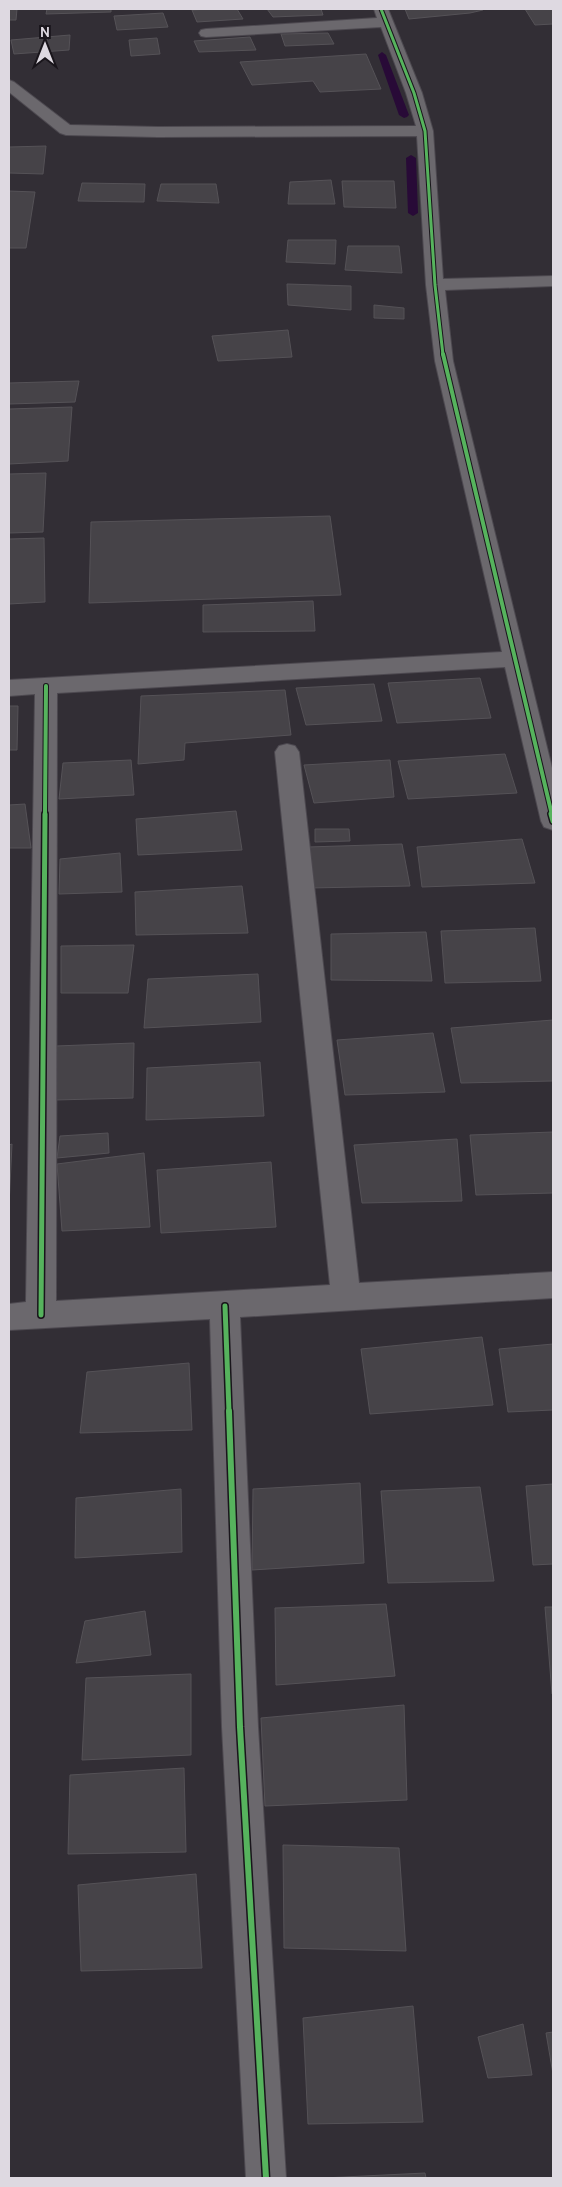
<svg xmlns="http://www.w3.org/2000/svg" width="562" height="2187" font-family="Cabin,sans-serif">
  <rect width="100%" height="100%" fill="#322e35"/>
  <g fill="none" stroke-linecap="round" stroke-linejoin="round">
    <g fill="#280a37" fill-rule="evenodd">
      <path d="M382 52 386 55 409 115 407 117 404 118 399 115 378 55Z"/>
      <path d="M411 155 416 158 418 213 413 216 408 213 406 158Z"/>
    </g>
  </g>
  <g fill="#464348" stroke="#555257">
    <path d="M9 9H17L16 20H9Z"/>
    <path d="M47 9H111V12L46 14Z"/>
    <path d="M208 9H237L243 19 197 22 192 10Z"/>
    <path d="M267 9H321L323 15 273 17Z"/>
    <path d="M405 9H483V10L470 13 409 19Z"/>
    <path d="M525 9H553V24L535 25Z"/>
    <path d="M163 13 168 27 117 30 114 16Z"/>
    <path d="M328 33 334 44 285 46 281 34Z"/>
    <path d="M70 35 69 50 14 54 11 40Z"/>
    <path d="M250 37 256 50 199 52 194 41Z"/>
    <path d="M157 38 160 54 131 56 129 40Z"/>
    <path d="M366 54 381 89 320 92 313 81 252 85 240 62Z"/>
    <path d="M46 146 43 174 9 173V147Z"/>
    <path d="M331 180 335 204H288L290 182Z"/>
    <path d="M342 181H394L396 208 344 207Z"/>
    <path d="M82 183 145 184 144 202 78 201Z"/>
    <path d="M161 184H216L219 203 157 201Z"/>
    <path d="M9 191 35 192 26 248H9Z"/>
    <path d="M288 240H336L335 264 286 262Z"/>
    <path d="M348 246H399L402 273 345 270Z"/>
    <path d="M287 284 351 286V310L288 305Z"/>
    <path d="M374 305 404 308V319L374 318Z"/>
    <path d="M288 330 292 357 218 361 212 336Z"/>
    <path d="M79 381 75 402 9 404V383Z"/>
    <path d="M72 407 68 461 9 464V409Z"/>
    <path d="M46 473 43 532 9 533V474Z"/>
    <path d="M330 516 341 595 89 603 91 522Z"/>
    <path d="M44 538 45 602 9 604V539Z"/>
    <path d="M313 601 315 631 203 632V605Z"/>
    <path d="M480 678 491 718 397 723 388 683Z"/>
    <path d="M374 684 382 721 306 725 296 688Z"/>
    <path d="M285 690 291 735 185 743 184 760 138 764 141 696Z"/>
    <path d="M9 706H18L17 750H9Z"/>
    <path d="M505 754 517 793 408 799 398 761Z"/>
    <path d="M131 760 134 795 59 799 63 763Z"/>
    <path d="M390 760 394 797 314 803 304 765Z"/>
    <path d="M25 804 31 848H9V805Z"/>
    <path d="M236 811 242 850 138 855 136 819Z"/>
    <path d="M315 829H349L350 841 315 842Z"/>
    <path d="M522 839 535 883 422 887 417 847Z"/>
    <path d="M402 844 410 886 309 888 308 847Z"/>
    <path d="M120 853 122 892 59 894 60 859Z"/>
    <path d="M242 886 248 933 136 935 135 892Z"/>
    <path d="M535 928 541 981 445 983 441 931Z"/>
    <path d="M426 932 432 981 331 980V934Z"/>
    <path d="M134 945 128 993H61V946Z"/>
    <path d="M258 974 261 1022 144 1028 148 979Z"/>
    <path d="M553 1020V1081L461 1083 451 1028Z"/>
    <path d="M433 1033 445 1092 345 1095 337 1040Z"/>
    <path d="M134 1043 133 1098 55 1100 56 1046Z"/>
    <path d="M260 1062 264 1116 146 1120 147 1068Z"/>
    <path d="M553 1132V1193L476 1195 470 1135Z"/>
    <path d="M108 1133 109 1153 57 1158 60 1136Z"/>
    <path d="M457 1139 462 1201 362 1203 354 1145Z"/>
    <path d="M12 1144 9 1206V1145Z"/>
    <path d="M144 1153 150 1227 62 1231 57 1164Z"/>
    <path d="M271 1162 276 1227 161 1233 157 1170Z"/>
    <path d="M482 1337 493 1405 370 1414 361 1349Z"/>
    <path d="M553 1344V1410L508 1412 499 1349Z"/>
    <path d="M189 1363 192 1430 80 1433 87 1372Z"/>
    <path d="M360 1483 364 1563 252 1570 253 1489Z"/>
    <path d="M553 1484V1564L533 1565 526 1486Z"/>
    <path d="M480 1487 494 1581 388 1583 381 1491Z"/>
    <path d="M181 1489 182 1552 75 1558 76 1498Z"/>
    <path d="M386 1604 395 1676 276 1685 275 1608Z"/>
    <path d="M545 1607H553V1694H552Z"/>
    <path d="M145 1611 151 1655 76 1663 85 1621Z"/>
    <path d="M191 1674V1755L82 1760 86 1678Z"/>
    <path d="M404 1705 407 1800 265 1806 261 1718Z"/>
    <path d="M184 1768 186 1852 68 1854 70 1775Z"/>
    <path d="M283 1845 399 1848 406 1951 284 1948Z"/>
    <path d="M196 1874 202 1968 81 1971 78 1885Z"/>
    <path d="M413 2006 423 2122 308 2124 303 2018Z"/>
    <path d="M523 2024 532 2075 488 2078 478 2037Z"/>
    <path d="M553 2032V2074L546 2033Z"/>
    <path d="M425 2173 426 2178H323Z"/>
  </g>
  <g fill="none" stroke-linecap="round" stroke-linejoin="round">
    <g stroke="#4d4950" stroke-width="2">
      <path id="minor" d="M374 9H388L422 93 433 131 443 279 553 276V286L445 290 453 361 553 772V830L544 827 541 821 505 667 57 693 56 1301 330 1285 275 752 279 746 287 744 295 746 299 752 359 1283 553 1272V1298L240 1317 258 1727 286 2178H246L222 1727 210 1319 9 1330V1304L26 1302 35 694 9 696V680L502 652 435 361 426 285 417 136 158 137 66 135 60 133 9 92V80L14 82 70 125 158 127 416 126 406 93 381 27 206 37 201 36 199 33 201 30 206 29 377 18Z"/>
    </g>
    <use href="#minor" fill="#6b686d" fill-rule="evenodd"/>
    <g stroke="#19151b" stroke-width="5">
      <path id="cycleway-far3" d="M381 9 414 93 425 131 435 285 443 355"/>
    </g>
    <g stroke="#19151b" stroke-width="6">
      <g id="cycleway-far2">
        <path d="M443 354 552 815"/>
        <path d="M45 815 46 686"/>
      </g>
    </g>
    <g stroke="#19151b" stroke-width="8">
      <g id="cycleway-far1">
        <path d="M551 814 553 821"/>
        <path d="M225 1306 229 1412"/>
        <path d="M41 1315 45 814"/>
      </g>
    </g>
    <g stroke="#19151b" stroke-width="9">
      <path id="cycleway" d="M229 1411 240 1727 266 2178"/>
    </g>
    <use href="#cycleway-far3" stroke="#56b35d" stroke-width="3"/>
    <use href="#cycleway-far2" stroke="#56b35d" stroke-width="4"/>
    <use href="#cycleway-far1" stroke="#56b35d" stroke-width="5"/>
    <use href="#cycleway" stroke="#56b35d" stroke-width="6"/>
  </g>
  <rect width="562" height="2187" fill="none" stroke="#ded9e1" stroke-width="20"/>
  <g transform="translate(45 45)" stroke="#19151b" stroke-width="4" paint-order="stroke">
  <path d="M0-4L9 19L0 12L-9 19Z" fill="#ded9e1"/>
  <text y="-8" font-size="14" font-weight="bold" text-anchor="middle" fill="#ded9e1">N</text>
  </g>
</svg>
